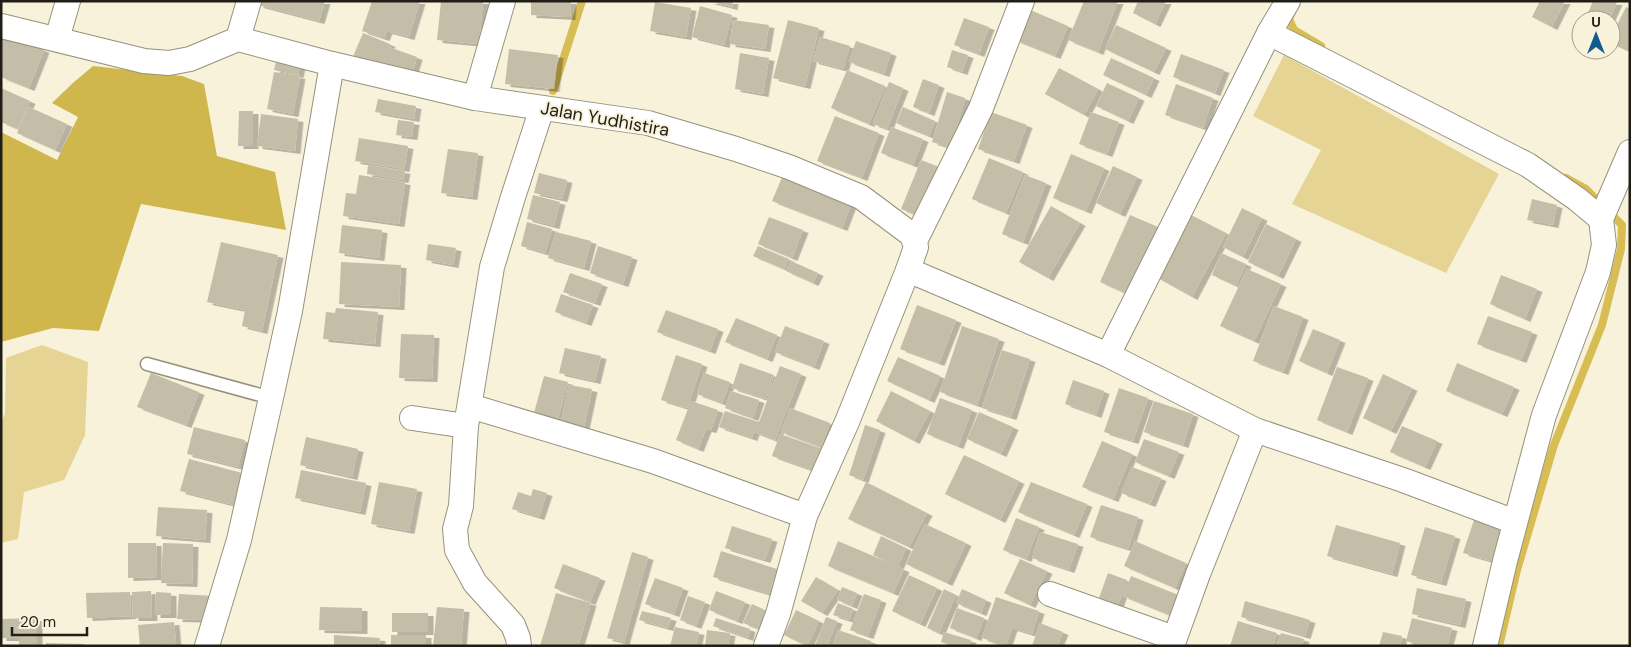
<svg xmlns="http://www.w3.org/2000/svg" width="1631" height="647" font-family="'DM Sans',sans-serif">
  <defs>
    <filter id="shadow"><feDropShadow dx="5.5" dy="3" stdDeviation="0" flood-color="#0004"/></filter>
  </defs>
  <rect width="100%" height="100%" fill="#f8f2db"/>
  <g fill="#e5d493">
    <path d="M1284 55 1499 174 1446 273 1292 204 1321 150 1253 116Z"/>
    <path d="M42 345 88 362 85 435 64 480 24 492 18 539 1 543V421L5 414 6 358Z"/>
  </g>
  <path fill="#d0b74d" d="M93 66 182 76 204 84 217 156 275 172 286 230 141 204 99 331 53 328 1 342V132L57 160 78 117 52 103 74 82Z"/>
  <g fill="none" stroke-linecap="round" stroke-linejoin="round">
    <g stroke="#d7bd54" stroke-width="8">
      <path d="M1292 12 1289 19 1294 30 1321 46"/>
      <path d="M553 91 582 1"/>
      <path d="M1499 646 1517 570 1554 445 1602 325 1621 249 1622 225 1586 189 1566 178"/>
    </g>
  </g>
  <g fill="#c4bea8" filter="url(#shadow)">
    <path d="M259 1H325L319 21 258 5Z"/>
    <path d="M372 1H420L409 37 387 31 384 38 362 31Z"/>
    <path d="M441 1H483L479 44 437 40Z"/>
    <path d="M531 1H571L570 17 531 15Z"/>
    <path d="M708 1H733L732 7Z"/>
    <path d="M1084 1H1118L1098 52 1068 40Z"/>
    <path d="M1138 1H1166L1155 24 1133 13Z"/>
    <path d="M1540 1H1565L1552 27 1532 17Z"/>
    <path d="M1593 1 1617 2 1609 20H1585Z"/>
    <path d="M655 2 691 8 686 37 650 31Z"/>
    <path d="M700 6 732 15 724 45 692 37Z"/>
    <path d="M1626 7 1630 9V52L1611 43V37Z"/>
    <path d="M1028 9 1068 26 1055 56 1015 40Z"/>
    <path d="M964 18 989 27 979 54 954 45Z"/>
    <path d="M733 20 769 25 765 49 730 44Z"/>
    <path d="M788 20 819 28 805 86 773 78Z"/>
    <path d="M1116 25 1166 48 1154 72 1105 49Z"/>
    <path d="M1 33 44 50 29 88 1 77Z"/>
    <path d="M363 33 390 44 389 47 417 57 412 74 383 64 387 53 380 70 352 59Z"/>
    <path d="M820 37 850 46 843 69 813 61Z"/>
    <path d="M856 41 891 53 884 74 849 62Z"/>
    <path d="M509 49 558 55 554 89 505 84Z"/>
    <path d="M952 50 968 55 962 72 947 67Z"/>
    <path d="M740 53 769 58 763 94 735 89Z"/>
    <path d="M1181 54 1224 70 1215 93 1173 77Z"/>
    <path d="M1111 58 1154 78 1146 95 1103 75Z"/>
    <path d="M276 61 300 66 298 75 274 70Z"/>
    <path d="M1059 68 1098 89 1084 115 1045 94Z"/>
    <path d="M847 70 885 86 869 124 831 108Z"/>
    <path d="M274 72 300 76 293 114 267 109Z"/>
    <path d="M923 79 939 85 929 113 913 107Z"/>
    <path d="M889 82 903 88 887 129 873 124Z"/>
    <path d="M1107 83 1139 98 1128 121 1096 106Z"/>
    <path d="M1176 84 1213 98 1203 128 1165 115Z"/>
    <path d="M1 88 30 101 18 129 1 122Z"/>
    <path d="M947 92 965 98 951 148 932 142Z"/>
    <path d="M378 99 416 106 414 119 375 112Z"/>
    <path d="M29 107 67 124 55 150 17 133Z"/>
    <path d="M903 107 935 121 929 136 896 123Z"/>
    <path d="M239 111H253V146H238Z"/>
    <path d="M991 112 1027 125 1014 161 978 149Z"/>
    <path d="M1091 112 1119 122 1107 154 1079 144Z"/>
    <path d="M261 114 298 119 295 151 257 146Z"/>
    <path d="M835 116 879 133 862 178 817 161Z"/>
    <path d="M398 120 414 122 412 137 396 135Z"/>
    <path d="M891 127 923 139 913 165 881 153Z"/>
    <path d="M359 138 408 146 404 169 355 161Z"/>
    <path d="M448 149 478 153 472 197 441 193Z"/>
    <path d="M1071 154 1104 168 1086 211 1053 198Z"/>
    <path d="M989 158 1023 172 1006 213 972 199Z"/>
    <path d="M921 160 942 168 922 217 901 209Z"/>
    <path d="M368 165 405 171 403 180 367 174Z"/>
    <path d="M1113 166 1137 177 1120 214 1096 203Z"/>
    <path d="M539 173 567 180 562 199 534 193Z"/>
    <path d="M359 175 405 182 399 224 343 216 346 193 356 194Z"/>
    <path d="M783 175 852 202 842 228 772 201Z"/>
    <path d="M1025 175 1046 183 1023 242 1002 234Z"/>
    <path d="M533 195 560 202 554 226 527 219Z"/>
    <path d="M1532 199 1557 205 1553 225 1527 220Z"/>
    <path d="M1051 206 1080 223 1048 278 1019 262Z"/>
    <path d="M1242 208 1262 218 1243 257 1223 247Z"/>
    <path d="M1189 214 1226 233 1192 297 1156 277Z"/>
    <path d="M1130 215 1163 229 1132 296 1100 282Z"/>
    <path d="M769 217 803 230 792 258 758 244Z"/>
    <path d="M527 222 552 229 545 253 521 246Z"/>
    <path d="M1266 224 1296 239 1278 276 1248 262Z"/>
    <path d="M342 225 382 230 379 258 339 253Z"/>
    <path d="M556 232 591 241 584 268 548 258Z"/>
    <path d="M221 242 278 255 262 331 242 326 245 310 207 302Z"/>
    <path d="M428 244 456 248 453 265 426 260Z"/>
    <path d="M598 246 632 257 623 284 590 273Z"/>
    <path d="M758 246 789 259 784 269 753 256Z"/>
    <path d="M1221 253 1246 264 1236 286 1212 275Z"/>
    <path d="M791 261 818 273 813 283 786 271Z"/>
    <path d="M341 262 401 265 399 307 339 304Z"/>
    <path d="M1247 269 1281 284 1254 341 1220 326Z"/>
    <path d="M570 273 602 284 595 303 563 292Z"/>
    <path d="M1501 275 1537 289 1525 319 1490 304Z"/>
    <path d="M561 294 593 305 586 323 555 312Z"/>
    <path d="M917 305 956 320 939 363 900 349Z"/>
    <path d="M1274 306 1303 317 1283 372 1253 361Z"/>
    <path d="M336 308 378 312 375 344 323 339 326 312 335 313Z"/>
    <path d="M666 310 718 329 710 351 657 332Z"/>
    <path d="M1488 316 1532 332 1521 360 1477 344Z"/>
    <path d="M736 318 777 335 767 359 725 342Z"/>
    <path d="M785 326 824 341 814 367 775 352Z"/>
    <path d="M962 326 999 339 977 405 940 392Z"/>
    <path d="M1313 329 1340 340 1327 373 1299 361Z"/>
    <path d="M401 334 434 335 432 379 399 378Z"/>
    <path d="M565 348 601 356 595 381 559 373Z"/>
    <path d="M1002 350 1030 359 1011 417 982 408Z"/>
    <path d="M676 355 702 364 687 408 661 400Z"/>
    <path d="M898 357 940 376 929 400 887 381Z"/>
    <path d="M740 363 774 375 766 399 732 388Z"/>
    <path d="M1457 363 1514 387 1502 414 1446 391Z"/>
    <path d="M780 366 801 374 775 440 754 432 752 438 719 427 725 411 759 422Z"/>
    <path d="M1337 367 1368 378 1347 432 1317 420Z"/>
    <path d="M151 373 199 392 186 425 137 407Z"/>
    <path d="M704 373 730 382 722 403 697 394Z"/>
    <path d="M1383 374 1412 388 1391 431 1363 418Z"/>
    <path d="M544 376 568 382 558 419 534 413Z"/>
    <path d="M1073 380 1104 391 1096 415 1065 404Z"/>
    <path d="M569 385 592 389 584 427 561 422Z"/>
    <path d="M1119 388 1148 398 1133 441 1104 432Z"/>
    <path d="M731 391 759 400 753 418 725 408Z"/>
    <path d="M891 391 930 411 914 441 876 421Z"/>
    <path d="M940 398 972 410 958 446 927 434Z"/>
    <path d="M691 401 718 410 711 430 706 429 698 449 676 440Z"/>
    <path d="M1154 401 1193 414 1183 445 1144 432Z"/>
    <path d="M790 408 830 423 821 447 781 432Z"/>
    <path d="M979 412 1013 427 1001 454 967 439Z"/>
    <path d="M865 425 880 430 863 480 849 475Z"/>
    <path d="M1402 426 1437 441 1425 467 1390 452Z"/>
    <path d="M194 427 245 440 238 467 187 454Z"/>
    <path d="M780 434 823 449 814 471 772 456Z"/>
    <path d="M306 437 358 449 352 477 300 465Z"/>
    <path d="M1144 439 1179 452 1169 476 1135 462Z"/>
    <path d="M1102 441 1132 454 1113 499 1082 487Z"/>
    <path d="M964 455 1019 481 1000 520 945 494Z"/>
    <path d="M189 459 246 474 238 506 180 491Z"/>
    <path d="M1132 467 1161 478 1150 504 1121 493Z"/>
    <path d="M301 470 366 483 360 512 295 498Z"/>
    <path d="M379 482 417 489 409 531 371 524Z"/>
    <path d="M866 482 927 513 909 547 848 519Z"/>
    <path d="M1031 482 1087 504 1074 535 1018 512Z"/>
    <path d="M533 489 547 493 539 517 512 509 518 492 531 496Z"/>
    <path d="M1101 505 1138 517 1128 549 1090 537Z"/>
    <path d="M158 507 207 510 205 540 156 536Z"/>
    <path d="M1475 517 1502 525 1491 561 1463 553Z"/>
    <path d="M1016 518 1039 527 1026 559 1003 550Z"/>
    <path d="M925 524 966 543 947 583 906 564Z"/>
    <path d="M1336 525 1400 543 1392 574 1327 556Z"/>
    <path d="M732 526 772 539 765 560 725 548Z"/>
    <path d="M1425 527 1455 536 1441 583 1411 575Z"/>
    <path d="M1040 532 1078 544 1069 570 1032 558Z"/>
    <path d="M881 536 906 548 898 567 904 569 893 593 828 566 838 541 892 564 873 555Z"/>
    <path d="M1135 541 1186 563 1175 588 1124 566Z"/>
    <path d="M128 543H156L157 577 128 578Z"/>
    <path d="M163 543 193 544 192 584 161 583Z"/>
    <path d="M721 551 777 569 769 594 713 577Z"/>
    <path d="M632 552 648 557 624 642 607 638Z"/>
    <path d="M1020 559 1047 571 1030 605 1004 593Z"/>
    <path d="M563 564 600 578 590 602 554 588Z"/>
    <path d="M1108 573 1127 580 1118 605 1099 598Z"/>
    <path d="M909 575 937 588 920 624 892 611Z"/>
    <path d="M1131 576 1181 596 1172 616 1123 596Z"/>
    <path d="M816 577 838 590 822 613 801 601Z"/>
    <path d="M655 578 683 588 674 614 645 604Z"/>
    <path d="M842 587 857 593 852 606 837 600Z"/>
    <path d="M1417 588 1466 599 1460 625 1412 614Z"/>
    <path d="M944 589 956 595 939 633 927 628Z"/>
    <path d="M962 589 986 600 981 613 956 603Z"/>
    <path d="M151 591 152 618H133L132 592Z"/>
    <path d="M716 591 745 602 737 621 709 610Z"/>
    <path d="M130 592 131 616 87 618 86 593Z"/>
    <path d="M156 592 171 593V615H155Z"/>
    <path d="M556 593 591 603 578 646H540Z"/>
    <path d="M179 594 215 596 214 620 177 619Z"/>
    <path d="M864 594 881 600 868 636 850 630Z"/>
    <path d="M688 596 705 602 696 626 680 620Z"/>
    <path d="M996 597 1039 611 1032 634 1012 628 1006 646 982 638Z"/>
    <path d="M1245 601 1310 620 1305 636 1241 617Z"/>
    <path d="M838 603 853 609 849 620 833 615Z"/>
    <path d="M752 604 767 611 759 629 743 623Z"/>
    <path d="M320 607 362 608V631L319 630Z"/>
    <path d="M437 607 464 609 461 646H433Z"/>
    <path d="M957 608 984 618 976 638 950 628Z"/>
    <path d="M796 610 819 621 807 646 784 635Z"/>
    <path d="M642 611 671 618 668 628 639 620Z"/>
    <rect x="392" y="613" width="36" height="19"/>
    <path d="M826 617 837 621 827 646H815Z"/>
    <path d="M37 618V646H19V638H1V619Z"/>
    <path d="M716 618 750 629 748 638 713 626Z"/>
    <path d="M1412 618 1452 628 1447 646H1422L1406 641Z"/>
    <path d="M1238 621 1277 633 1273 646H1230Z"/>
    <path d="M174 622 176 644 140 646 138 625Z"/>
    <path d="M1040 623 1063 632 1057 646H1032Z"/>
    <path d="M675 627 699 632 696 646H670Z"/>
    <path d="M707 630 730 633 728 646H705Z"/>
    <path d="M838 630 871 641 870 646H833Z"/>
    <path d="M944 632 971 640 969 646H953L941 642Z"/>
    <path d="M1383 632 1402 636 1400 646H1379Z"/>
    <path d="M1281 633 1304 639 1302 646 1277 645Z"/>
    <path d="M334 635 380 638 379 646H334Z"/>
    <rect x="391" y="635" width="35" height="11"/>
    <path d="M46 643 84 644V646H46Z"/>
  </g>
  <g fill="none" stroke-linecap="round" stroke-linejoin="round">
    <g stroke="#97927c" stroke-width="15">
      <path id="service" d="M147 364 271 398"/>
    </g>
    <g stroke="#97927c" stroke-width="26">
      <g id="minor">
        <path d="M1 26 144 61 169 63 190 59 238 39 332 64 475 98 648 123 736 149 789 167 861 197 912 235 916 247 908 270 847 422 805 516 778 614 766 646"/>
        <path d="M1269 33 1528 165 1577 199 1601 219 1604 245 1598 272 1544 415 1505 561 1485 646"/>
        <path d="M57 39 68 1"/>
        <path d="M238 39 249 1"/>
        <path d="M475 98 503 1"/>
        <path d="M1601 219 1630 152"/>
        <path d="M915 241 981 108 1022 1"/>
        <path d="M908 270 1108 355 1255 430 1403 480 1515 522"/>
        <path d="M1108 355 1269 33 1288 1"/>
        <path d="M470 406 653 461 805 516"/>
        <path d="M412 418 466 426"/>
        <path d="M1050 594 1174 638"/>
        <path d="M207 646 239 540 271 398 290 311 332 64"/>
        <path d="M519 646 518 638 513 625 475 583 457 550 455 529 461 506 466 426 492 267 513 197 542 108"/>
        <path d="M1172 646 1198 574 1255 430"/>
      </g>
    </g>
    <use href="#service" stroke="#fff" stroke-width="12"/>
    <use href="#minor" stroke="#fff" stroke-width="24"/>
  </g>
  <g text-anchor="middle" stroke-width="4" stroke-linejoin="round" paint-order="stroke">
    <g font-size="18" fill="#201e16" stroke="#f8f2db">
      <text transform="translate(605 119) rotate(10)" y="6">Jalan Yudhistira</text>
    </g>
  </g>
  <rect width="1631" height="647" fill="none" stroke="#201e16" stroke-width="5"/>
  <g transform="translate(1596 35)"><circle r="24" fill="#f8f2db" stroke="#a29d8c"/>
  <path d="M0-4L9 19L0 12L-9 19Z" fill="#115b8f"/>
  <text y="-8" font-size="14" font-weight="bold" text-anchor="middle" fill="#201e16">U</text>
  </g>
  <path d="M12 627v8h75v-8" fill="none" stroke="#201e16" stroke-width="2.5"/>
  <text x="20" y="627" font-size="15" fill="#201e16" stroke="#f8f2db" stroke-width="4" paint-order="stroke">20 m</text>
</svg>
